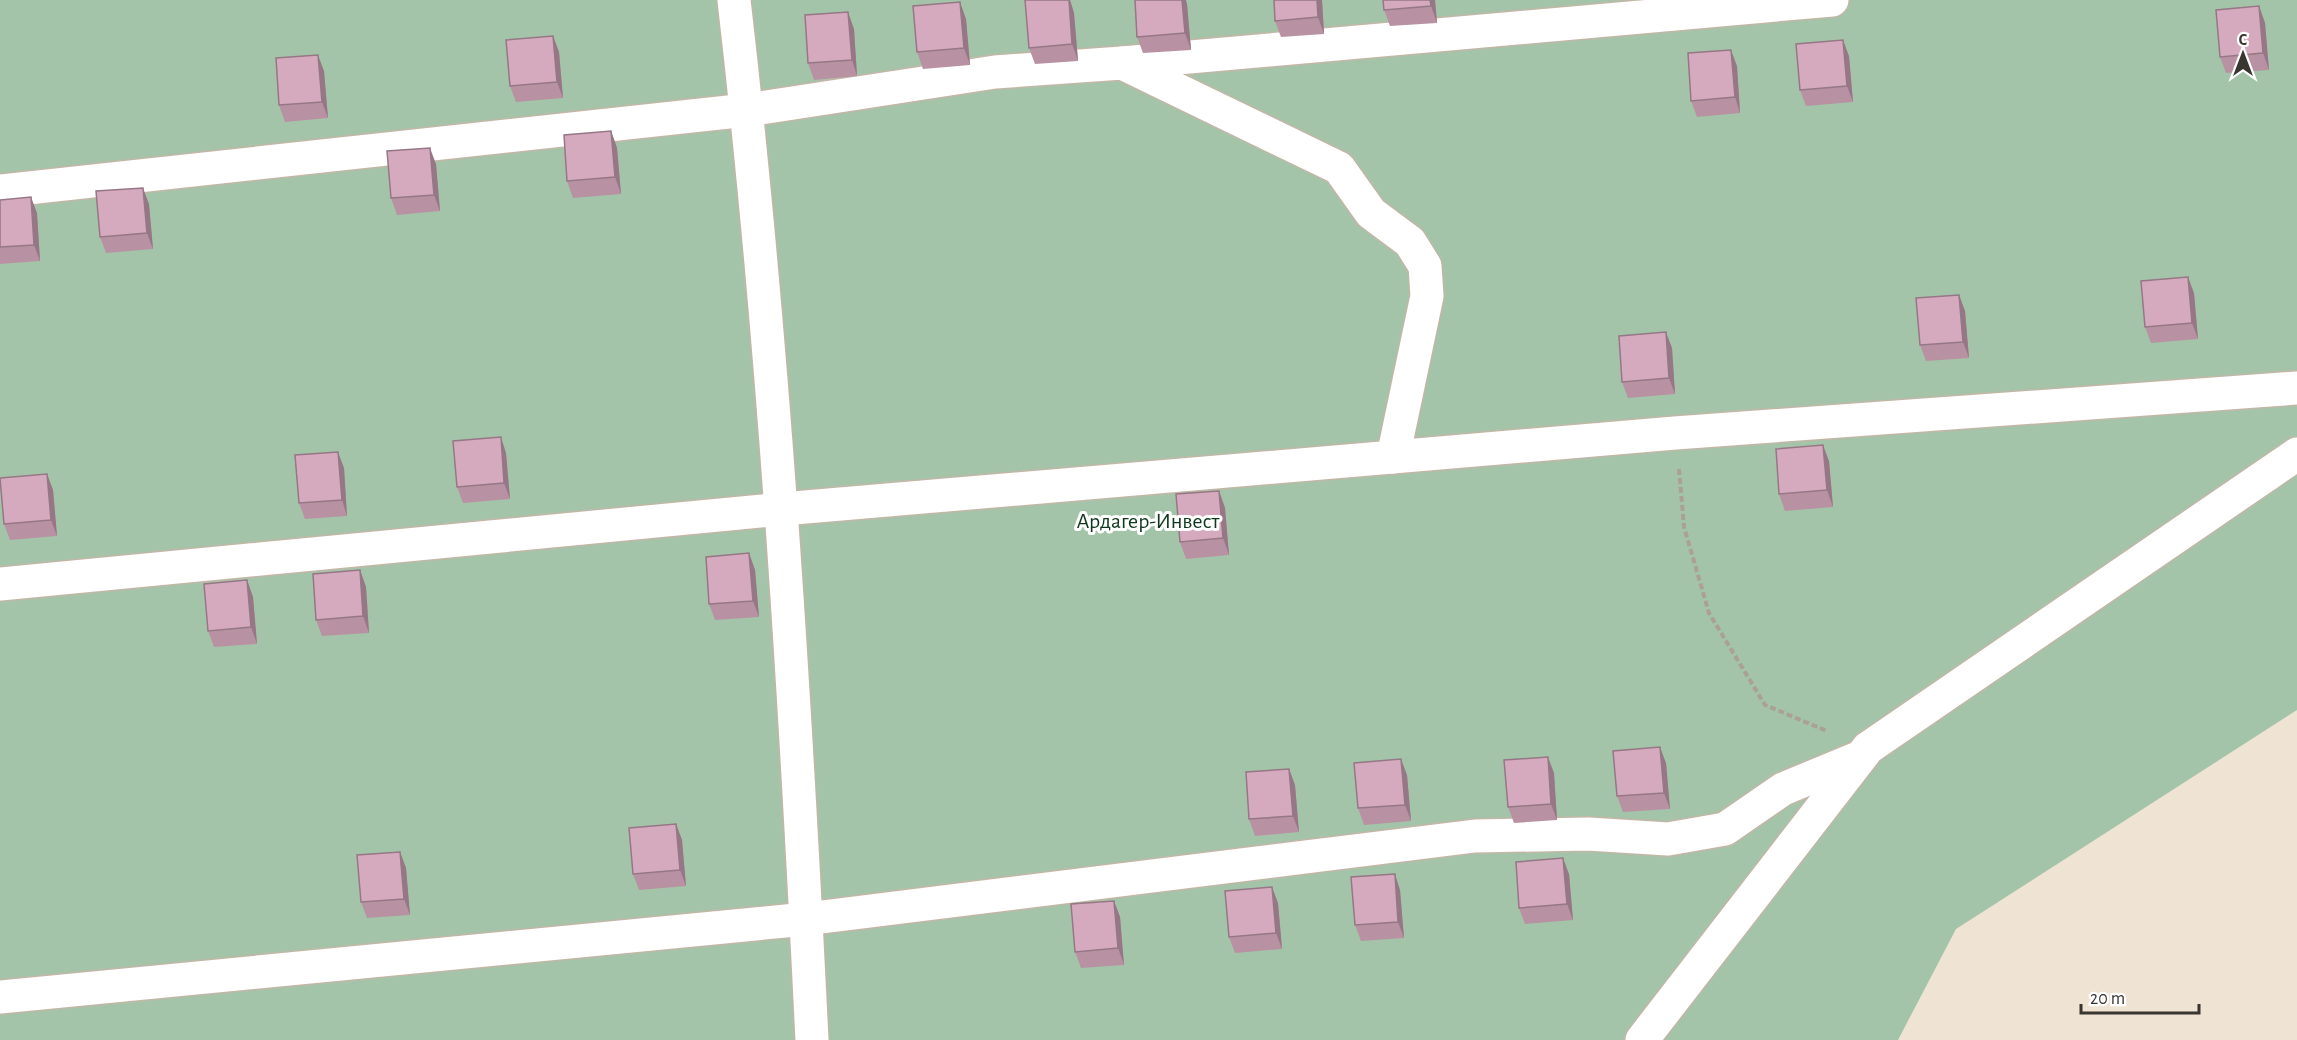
<svg xmlns="http://www.w3.org/2000/svg" width="2297" height="1040" font-family="'Alegreya Sans',sans-serif">
  <rect width="100%" height="100%" fill="#efe3d3"/>
  <path fill="#a4c4aa" d="M0 0H2297V710L1956 929 1898 1040H0Z"/>
  <g fill="none" stroke-linecap="round" stroke-linejoin="round">
    <g stroke="#c2b7a7" stroke-width="36">
      <g id="minor">
        <path d="M734 0C774 345 795 693 812 1040"/>
        <path d="M1122 63 1339 168 1371 213 1410 242 1425 266 1427 296 1393 457"/>
        <path d="M0 191 747 110 995 72 1122 63 1832 0"/>
        <path d="M0 584 782 509 1675 433 2297 388"/>
        <path d="M0 997 806 919 1475 836 1588 834 1668 839 1725 829 1783 789 1858 758"/>
        <path d="M1642 1040 1868 748 2297 454"/>
      </g>
    </g>
    <path stroke="#aaa194" stroke-width="4" stroke-dasharray="6 3" stroke-linecap="butt" d="M1679 469 1684 527 1709 613 1765 705 1827 731"/>
    <use href="#minor" stroke="#fff" stroke-width="33"/>
  </g>
  <g fill="#b892a3">
    <path d="M1031 0H1070L1074 13 1078 61 1035 64 1029 48Z"/>
    <path d="M1322 0 1324 34 1281 37 1275 21Z"/>
    <path d="M1435 0 1437 23 1390 26 1384 10Z"/>
    <path d="M1187 4 1191 50 1143 53 1137 37Z"/>
    <path d="M2259 6 2265 23 2269 70 2226 73 2220 57Z"/>
    <path d="M966 19 970 65 923 69 917 52Z"/>
    <path d="M854 29 857 76 814 80 808 63Z"/>
    <path d="M553 36 559 52 563 98 516 102 510 86Z"/>
    <path d="M1849 56 1853 102 1806 106 1800 90Z"/>
    <path d="M1737 66 1740 113 1697 117 1691 101Z"/>
    <path d="M324 71 328 118 285 122 279 105Z"/>
    <path d="M611 131 617 148 621 194 573 198 567 181Z"/>
    <path d="M436 164 440 211 397 215 391 198Z"/>
    <path d="M0 200 37 213 40 261 0 264Z"/>
    <path d="M149 204 153 249 106 253 100 237Z"/>
    <path d="M2194 293 2198 339 2151 343 2145 327Z"/>
    <path d="M1959 295 1965 311 1969 358 1926 361 1920 345Z"/>
    <path d="M1672 348 1675 394 1628 398 1622 382Z"/>
    <path d="M506 453 510 499 463 503 457 487Z"/>
    <path d="M1829 461 1833 507 1785 511 1779 494Z"/>
    <path d="M344 468 347 516 305 519 299 503Z"/>
    <path d="M47 474 53 490 57 536 10 540 4 524Z"/>
    <path d="M1219 491 1225 508 1229 555 1186 559 1180 542Z"/>
    <path d="M749 553 755 570 759 617 715 620 709 604Z"/>
    <path d="M360 570 366 587 369 633 322 636 316 620Z"/>
    <path d="M247 580 253 597 257 644 214 647 208 631Z"/>
    <path d="M1666 763 1670 809 1623 812 1617 796Z"/>
    <path d="M1289 769 1295 785 1299 832 1255 836 1249 819Z"/>
    <path d="M1554 773 1557 820 1514 823 1508 807Z"/>
    <path d="M1407 775 1411 821 1364 825 1358 808Z"/>
    <path d="M676 824 682 840 686 886 639 890 633 874Z"/>
    <path d="M400 852 406 868 410 915 367 918 361 902Z"/>
    <path d="M1569 874 1573 920 1525 924 1519 908Z"/>
    <path d="M1400 890 1404 938 1361 941 1355 925Z"/>
    <path d="M1114 901 1120 917 1124 965 1081 968 1075 952Z"/>
    <path d="M1278 903 1282 949 1235 953 1229 937Z"/>
  </g>
  <g fill="#967785">
    <path d="M1069 0H1070L1074 13 1078 61 1072 44Z"/>
    <path d="M1182 0H1186L1187 4 1191 50 1185 33Z"/>
    <path d="M1317 0H1322L1324 34 1318 17Z"/>
    <path d="M1430 0H1435L1437 23 1431 6Z"/>
    <path d="M960 2 966 19 970 65 964 48Z"/>
    <path d="M2259 6 2265 23 2269 70 2263 53Z"/>
    <path d="M848 12 854 29 857 76 852 60Z"/>
    <path d="M553 36 559 52 563 98 557 82Z"/>
    <path d="M1843 40 1849 56 1853 102 1847 86Z"/>
    <path d="M1731 50 1737 66 1740 113 1735 97Z"/>
    <path d="M318 55 324 71 328 118 322 102Z"/>
    <path d="M611 131 617 148 621 194 615 177Z"/>
    <path d="M430 148 436 164 440 211 434 195Z"/>
    <path d="M143 188 149 204 153 249 147 233Z"/>
    <path d="M31 197 37 213 40 261 34 245Z"/>
    <path d="M2188 277 2194 293 2198 339 2192 323Z"/>
    <path d="M1959 295 1965 311 1969 358 1963 342Z"/>
    <path d="M1666 332 1672 348 1675 394 1669 378Z"/>
    <path d="M501 437 506 453 510 499 504 483Z"/>
    <path d="M1823 445 1829 461 1833 507 1827 490Z"/>
    <path d="M338 452 344 468 347 516 342 500Z"/>
    <path d="M47 474 53 490 57 536 51 520Z"/>
    <path d="M1219 491 1225 508 1229 555 1223 538Z"/>
    <path d="M749 553 755 570 759 617 753 601Z"/>
    <path d="M360 570 366 587 369 633 363 616Z"/>
    <path d="M247 580 253 597 257 644 251 627Z"/>
    <path d="M1660 747 1666 763 1670 809 1664 793Z"/>
    <path d="M1548 757 1554 773 1557 820 1551 804Z"/>
    <path d="M1401 759 1407 775 1411 821 1405 805Z"/>
    <path d="M1289 769 1295 785 1299 832 1293 816Z"/>
    <path d="M676 824 682 840 686 886 680 870Z"/>
    <path d="M400 852 406 868 410 915 404 899Z"/>
    <path d="M1563 858 1569 874 1573 920 1567 904Z"/>
    <path d="M1395 874 1400 890 1404 938 1398 922Z"/>
    <path d="M1272 887 1278 903 1282 949 1276 933Z"/>
    <path d="M1114 901 1120 917 1124 965 1118 948Z"/>
  </g>
  <g fill="#d6aabe" stroke="#967785" stroke-width="1.5">
    <path d="M1025 0H1069L1072 44 1029 48Z"/>
    <path d="M1135 0H1182L1185 33 1137 37Z"/>
    <path d="M1274 0H1317L1318 17 1275 21Z"/>
    <path d="M1383 0H1430L1431 6 1384 10Z"/>
    <path d="M960 2 964 48 917 52 913 6Z"/>
    <path d="M2259 6 2263 53 2220 57 2216 10Z"/>
    <path d="M848 12 852 60 808 63 805 15Z"/>
    <path d="M553 36 557 82 510 86 506 40Z"/>
    <path d="M1843 40 1847 86 1800 90 1796 44Z"/>
    <path d="M1731 50 1735 97 1691 101 1688 53Z"/>
    <path d="M318 55 322 102 279 105 276 58Z"/>
    <path d="M611 131 615 177 567 181 564 135Z"/>
    <path d="M430 148 434 195 391 198 387 151Z"/>
    <path d="M143 188 147 233 100 237 96 191Z"/>
    <path d="M31 197 34 245 0 247V200Z"/>
    <path d="M2188 277 2192 323 2145 327 2141 281Z"/>
    <path d="M1959 295 1963 342 1920 345 1916 298Z"/>
    <path d="M1666 332 1669 378 1622 382 1619 336Z"/>
    <path d="M501 437 504 483 457 487 453 441Z"/>
    <path d="M1823 445 1827 490 1779 494 1776 449Z"/>
    <path d="M338 452 342 500 299 503 295 455Z"/>
    <path d="M47 474 51 520 4 524 0 478Z"/>
    <path d="M1219 491 1223 538 1180 542 1176 494Z"/>
    <path d="M749 553 753 601 709 604 706 557Z"/>
    <path d="M360 570 363 616 316 620 313 574Z"/>
    <path d="M247 580 251 627 208 631 204 584Z"/>
    <path d="M1660 747 1664 793 1617 796 1613 751Z"/>
    <path d="M1548 757 1551 804 1508 807 1504 760Z"/>
    <path d="M1401 759 1405 805 1358 808 1354 763Z"/>
    <path d="M1289 769 1293 816 1249 819 1246 772Z"/>
    <path d="M676 824 680 870 633 874 629 828Z"/>
    <path d="M400 852 404 899 361 902 357 855Z"/>
    <path d="M1563 858 1567 904 1519 908 1516 862Z"/>
    <path d="M1395 874 1398 922 1355 925 1351 877Z"/>
    <path d="M1272 887 1276 933 1229 937 1225 891Z"/>
    <path d="M1114 901 1118 948 1075 952 1071 904Z"/>
  </g>
  <g text-anchor="middle" stroke-width="6" stroke-linejoin="round" paint-order="stroke">
    <g font-size="22" fill="#0e391c" stroke="#fff">
      <text x="1148" y="528">Ардагер-Инвест</text>
    </g>
  </g>
  <g transform="translate(2243 54)" stroke="#ffffff" stroke-width="4.5" paint-order="stroke">
  <path d="M0-4.5L10 22L0 15L-10 22Z" fill="#39352f"/>
  <text y="-9" font-size="16" font-weight="bold" text-anchor="middle" fill="#39352f">С</text>
  </g>
  <path d="M2081 1004v9h118v-9" fill="none" stroke="#39352f" stroke-width="3"/>
  <text x="2090" y="1004" font-size="18" fill="#39352f" stroke="#ffffff" stroke-width="4.5" paint-order="stroke">20 m</text>
</svg>
